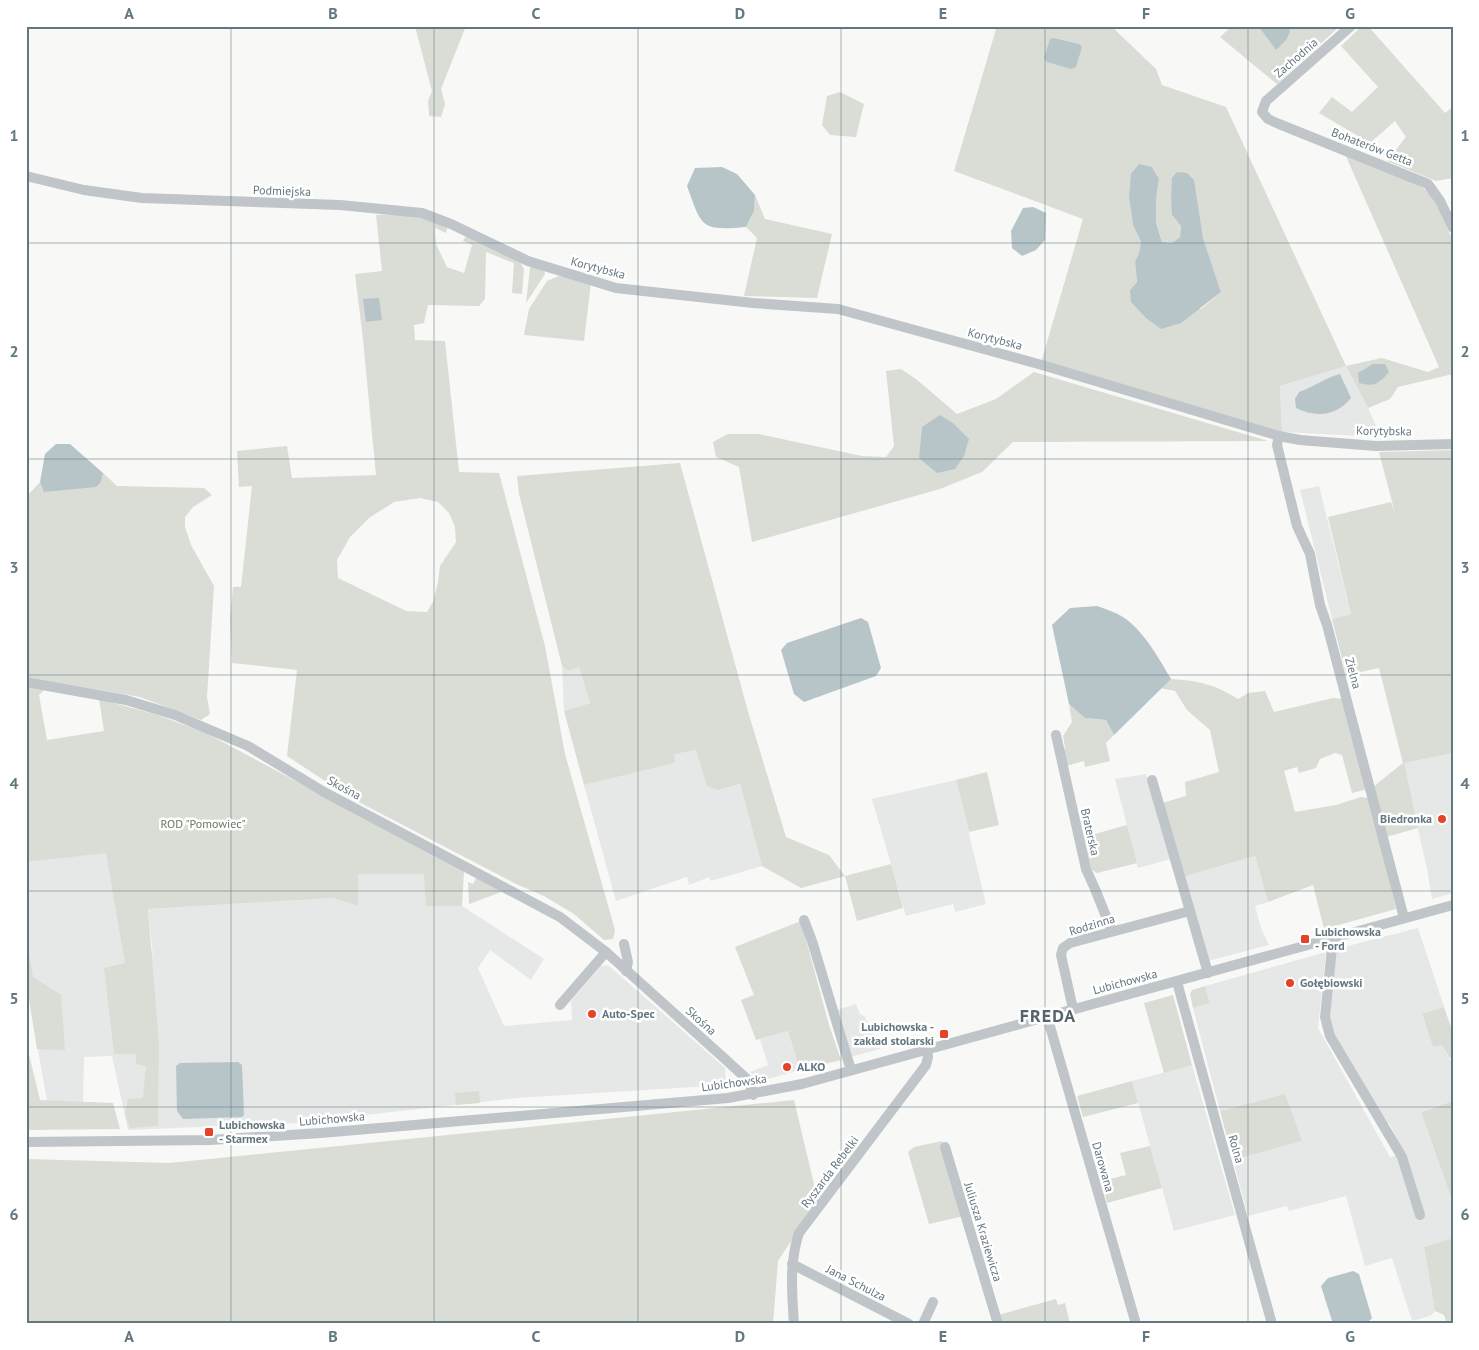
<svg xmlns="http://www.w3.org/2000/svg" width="1479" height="1350" font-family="'PT Sans',sans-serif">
  <rect width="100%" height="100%" fill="#f8f8f6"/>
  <g fill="#e6e8e7">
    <path d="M1346 366 1368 408 1381 437 1282 432 1280 386Z"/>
    <path d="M1319 486 1351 614 1332 619 1300 490Z"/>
    <path d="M562 666 568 670 579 667 590 703 564 711Z"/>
    <path d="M696 749 718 790 740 784 762 866 711 881 709 877 689 885 687 877 616 901 584 785 675 763 673 754Z"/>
    <path d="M1453 753V893L1432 899 1427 869 1403 763Z"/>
    <path d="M1146 774 1171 859 1138 868 1115 779Z"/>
    <path d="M956 780 986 904 955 912 953 904 906 916 872 799Z"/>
    <path d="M121 829 153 956 148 909 333 898 358 906V874H425L427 906H462L544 959 531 980 490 950 478 968 504 1026 572 1020 571 1001 601 966 608 965 725 1068 726 1085 516 1098 294 1123 128 1130 112 1056 84 1057 83 1103 47 1101 26 981V844Z"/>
    <path d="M1255 856 1268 902 1255 906 1261 928 1269 945 1208 961 1183 877Z"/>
    <path d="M1418 928 1444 1007 1422 1015 1433 1047 1442 1045 1453 1064V1101L1421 1112 1453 1203V1238L1424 1247 1435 1311 1430 1316 1412 1321 1392 1258 1365 1266 1346 1196 1289 1211 1287 1206 1248 1216 1233 1160 1301 1141 1285 1094 1220 1111 1193 1008 1210 1003 1205 986 1326 952 1318 1028 1390 1157 1404 1153 1389 1123 1385 1124 1329 1024 1336 949Z"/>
    <path d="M856 1004 860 1014 864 1016 878 1040 880 1049 850 1057 837 1010Z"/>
    <path d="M788 1031 800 1070 760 1081 750 1072 768 1065 760 1039Z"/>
    <path d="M1192 1065 1235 1215 1174 1231 1132 1081Z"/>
  </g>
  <g fill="#d9ddd5" fill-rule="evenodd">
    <path d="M415 26H466L441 89 445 104 441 117 429 116 428 101 432 91Z"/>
    <path d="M997 26H1111L1156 69 1162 85 1226 107 1346 366 1382 358 1428 372 1439 367 1345 154 1417 184 1429 192 1440 212 1453 241V374L1398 387 1390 399 1368 408 1346 366 1280 386 1282 432 1040 366 1083 219 954 171ZM1152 167 1159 179 1156 199V223L1162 242 1172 243 1180 237 1181 226 1172 215V179L1197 210 1203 238 1221 292 1201 309 1130 290 1137 282 1135 262 1139 253 1141 242 1133 225 1129 198Z"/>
    <path d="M1232 26H1258L1276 50 1290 32 1289 26H1340L1277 84 1220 37Z"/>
    <path d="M1362 26H1368L1445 113 1453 107V178L1436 181 1387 161 1406 137 1395 121 1370 143 1319 113 1332 97 1352 112 1378 87 1341 46Z"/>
    <path d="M840 92 864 104 856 137 830 135 822 125 827 96Z"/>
    <path d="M755 195 765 219 832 234 817 298 744 296 757 238 746 227 754 211Z"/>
    <path d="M405 214 435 220 448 225 446 233 435 228 436 244 447 267 464 273 472 245 463 241 467 234 520 262 524 269 522 294 512 293 514 263 486 252 485 299 479 306 428 305 424 323 414 325 415 340 445 341 459 472 499 473 545 646 565 754 615 930 613 939 604 940 574 914 544 896 516 884 351 798 287 756 297 670 232 663 230 619 233 587H241L252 486 239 487 237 451 287 446 292 478 376 475 363 339 355 274 382 271 376 215ZM420 498 438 502 449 513 455 527 456 542 440 566 438 582 433 602 427 612 406 611 338 578 337 560 350 537 369 518 394 502Z"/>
    <path d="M530 267 544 270 545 274 526 303Z"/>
    <path d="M559 276 591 282 584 341 524 335 529 309 547 281Z"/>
    <path d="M901 369 916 379 957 414 996 399 1034 372 1268 441 1013 442 982 472 940 489 752 542 739 467 716 457 713 442 728 434H759L862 456 886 457 894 446 886 371Z"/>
    <path d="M1453 450V753L1404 763 1418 828 1386 837 1373 787 1403 763 1379 668 1346 675 1332 619 1351 614 1328 517 1391 502 1395 513 1379 452Z"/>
    <path d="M680 463 749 715 786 837 829 855 845 876 891 864 903 908 857 921 845 876 801 888 762 866 740 784 718 790 707 786 696 750 674 754 675 763 584 785 564 711 590 703 579 667 568 671 562 666 519 494 517 476Z"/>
    <path d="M103 473 117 486 204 488 212 495 193 507 185 517V527L191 545 214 586 207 697 210 714 201 720 140 697 26 677V494L30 493 40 482 45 492 101 482Z"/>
    <path d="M1171 679C1199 681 1214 684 1238 699L1248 693 1265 691 1274 712 1333 698 1344 699 1367 785 1364 790 1352 793 1342 755 1335 753 1320 759 1316 768 1299 773 1297 767 1284 771 1295 812 1336 805 1361 797 1370 798 1396 909 1324 929 1313 885 1268 902 1255 856 1183 877 1162 803 1186 796 1185 782 1219 772 1210 730 1187 710 1175 691 1160 688Z"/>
    <path d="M26 687 44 690 39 695 47 740 104 731 99 699 154 714 204 732 464 871 462 906H426L424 874H358V906L333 898 148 909 159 1044 158 1126 130 1128 125 1114 128 1099 143 1098 146 1066 136 1064V1054H114L104 968 125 963 106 853 26 862Z"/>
    <path d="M1069 704 1085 718 1106 720 1114 735 1106 743 1110 761 1085 767 1084 761 1066 766 1063 752 1065 747 1063 736 1072 722Z"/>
    <path d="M987 772 999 825 969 832 956 780Z"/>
    <path d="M1127 825 1137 863 1097 873 1091 869 1084 837Z"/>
    <path d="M476 878 504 891 469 904 468 882 473 884Z"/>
    <path d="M801 921 829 1025 841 1060 800 1070 788 1031 756 1040 741 1000 754 995 735 947Z"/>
    <path d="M26 936 33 977 61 995 65 1050 37 1049 26 981Z"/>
    <path d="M1205 986 1210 1003 1193 1008 1190 994 1192 990Z"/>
    <path d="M1173 995 1192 1065 1164 1073 1144 1003Z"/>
    <path d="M1444 1007 1453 1033V1057L1450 1058 1442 1045 1433 1047 1422 1014Z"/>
    <path d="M26 1042 40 1100 113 1103 120 1129 26 1130Z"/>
    <path d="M1132 1081 1138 1103 1083 1117 1077 1096Z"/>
    <path d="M479 1091 480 1103 456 1105 455 1093Z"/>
    <path d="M1285 1094 1302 1141 1233 1160 1220 1111Z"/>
    <path d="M794 1100 818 1201 778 1261 773 1324H26V1159L170 1163Z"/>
    <path d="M1453 1101V1203L1421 1112Z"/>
    <path d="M942 1141 964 1216 929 1224 908 1152 914 1147Z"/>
    <path d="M1150 1146 1162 1188 1107 1203 1102 1181 1126 1175 1120 1153Z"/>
    <path d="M1453 1238V1324H1447L1444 1315 1435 1311 1424 1247Z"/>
    <path d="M1056 1299 1058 1305 1065 1303 1070 1324H1000L998 1315Z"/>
  </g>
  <g fill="#b7c5c8">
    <path d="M1258 26H1289L1290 32 1286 40 1276 50Z"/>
    <path d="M1053 38 1079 44 1082 47 1076 67 1071 69 1047 62 1044 58 1050 39Z"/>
    <path d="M1139 164 1152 167 1159 179 1156 199V223L1162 242 1172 243 1180 237 1181 226 1172 215 1171 198 1172 178 1177 172 1187 173 1194 180 1203 238 1221 292 1181 323 1161 329 1146 318 1131 302 1130 290 1137 282 1135 262 1139 253 1141 242 1133 225 1129 198 1131 174Z"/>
    <path d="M722 167 737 174 755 195 754 211 746 227C700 231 702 227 687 186L695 168Z"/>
    <path d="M1033 207 1046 213 1045 240 1036 250 1022 256 1012 248 1011 231 1023 208Z"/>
    <path d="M379 298 382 320 366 322 363 299Z"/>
    <path d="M1373 364H1385L1389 372C1379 384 1374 387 1359 383L1358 373Z"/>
    <path d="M1340 374 1351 398C1337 416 1316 418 1296 408L1295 399 1299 392C1313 387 1325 378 1340 374Z"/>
    <path d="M940 415 954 424 969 439 964 456 955 469 937 473 919 458 922 427Z"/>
    <path d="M56 444H70L103 473 101 482 96 487 44 492 40 482 45 454Z"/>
    <path d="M1097 606C1105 609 1115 612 1123 617 1144 631 1158 657 1171 679L1114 735 1106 720 1085 718 1069 704 1052 625 1070 608Z"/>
    <path d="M861 618 868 622 881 668 876 676 804 702 794 694 781 650 787 643Z"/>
    <path d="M238 1062 242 1065 244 1115 242 1117 183 1119 177 1111 176 1066 180 1063Z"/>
    <path d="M1353 1271 1359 1274 1372 1318C1364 1328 1345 1324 1333 1324L1321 1286 1328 1278Z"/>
  </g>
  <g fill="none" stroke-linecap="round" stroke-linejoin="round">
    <g stroke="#bfc5c8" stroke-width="10">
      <path d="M1351 26 1266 101 1262 112 1268 119 1279 124 1428 184 1440 201 1453 228"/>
      <path d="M26 176 84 190 142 198 340 205 422 213 451 224 528 261 616 288 753 303 838 309 1042 365 1279 436 1300 440 1376 446 1453 444"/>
      <path d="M1279 436 1277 445 1297 526 1310 554 1320 605 1327 625 1404 918"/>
      <path d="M26 682 126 700 175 715 248 746 324 792 560 917 606 952 725 1059 749 1081 753 1095"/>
      <path d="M1056 735 1086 869 1095 889 1112 931"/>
      <path d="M1152 780 1208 973"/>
      <path d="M804 920 812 941 851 1070"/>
      <path d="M1333 938 1325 1017 1330 1036 1402 1157 1420 1215"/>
      <path d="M624 944 628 962 626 971"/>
      <path d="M1177 982 1272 1324"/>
      <path d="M560 1005 606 952"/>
      <path d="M1073 1009 1061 955 1063 948 1070 943 1190 911"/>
      <path d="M1047 1016 1136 1324"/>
      <path d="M26 1142 210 1140 321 1133 728 1098 802 1084 1453 905"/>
      <path d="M945 1147 998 1324"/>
      <path d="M792 1264 909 1324"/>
      <path d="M794 1324C792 1293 789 1263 799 1233L926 1065 928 1057 927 1050"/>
      <path d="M923 1324 933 1302"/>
    </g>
  </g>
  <path fill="none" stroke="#637781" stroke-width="1" stroke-opacity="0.55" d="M231 26V1324M434 26V1324M638 26V1324M841 26V1324M1045 26V1324M1248 26V1324M26 243H1453M26 459H1453M26 675H1453M26 891H1453M26 1107H1453"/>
  <g fill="#e64228" stroke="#fff" stroke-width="2">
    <circle cx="1442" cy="819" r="5"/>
    <rect x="1300" y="934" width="10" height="10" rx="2.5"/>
    <circle cx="1290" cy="983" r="5"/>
    <circle cx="592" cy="1014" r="5"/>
    <rect x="939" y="1029" width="10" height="10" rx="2.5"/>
    <circle cx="787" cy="1067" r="5"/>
    <rect x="204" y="1127" width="10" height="10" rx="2.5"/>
  </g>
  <g text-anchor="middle" stroke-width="5" stroke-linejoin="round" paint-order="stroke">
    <g font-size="12" fill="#637781" stroke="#fff">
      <text transform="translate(1296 58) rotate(-41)" y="4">Zachodnia</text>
      <text transform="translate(1372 147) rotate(21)" y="4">Bohaterów Getta</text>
      <text transform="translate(282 191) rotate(2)" y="4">Podmiejska</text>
      <text transform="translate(598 268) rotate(15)" y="4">Korytybska</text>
      <text transform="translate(995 339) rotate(15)" y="4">Korytybska</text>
      <text transform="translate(1384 431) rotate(1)" y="4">Korytybska</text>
      <text transform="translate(1353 673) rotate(75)" y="4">Zielna</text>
      <text transform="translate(344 788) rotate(28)" y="4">Skośna</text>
      <text transform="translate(1090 832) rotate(77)" y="4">Braterska</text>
      <text transform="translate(1092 925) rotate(-17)" y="4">Rodzinna</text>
      <text transform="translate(1125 982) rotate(-15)" y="4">Lubichowska</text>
      <text transform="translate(701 1021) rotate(42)" y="4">Skośna</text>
      <text transform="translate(734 1083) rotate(-8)" y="4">Lubichowska</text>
      <text transform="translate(332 1119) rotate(-5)" y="4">Lubichowska</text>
      <text transform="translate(1236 1149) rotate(74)" y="4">Rolna</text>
      <text transform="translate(1103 1167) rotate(74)" y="4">Darowana</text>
      <text transform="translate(830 1172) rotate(-53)" y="4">Ryszarda Rebelki</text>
      <text transform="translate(983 1232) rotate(73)" y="4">Juliusza Kraziewicza</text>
      <text transform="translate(856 1283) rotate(27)" y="4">Jana Schulza</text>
    </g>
    <g font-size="12" font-weight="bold" fill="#637781" stroke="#fff" text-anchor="start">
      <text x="1432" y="823" text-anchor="end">Biedronka</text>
      <text x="1315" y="936">Lubichowska<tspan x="1315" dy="14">- Ford</tspan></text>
      <text x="1300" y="987">Gołębiowski</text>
      <text x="602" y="1018">Auto-Spec</text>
      <text x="934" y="1031" text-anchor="end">Lubichowska -<tspan x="934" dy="14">zakład stolarski</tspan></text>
      <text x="797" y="1071">ALKO</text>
      <text x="219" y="1129">Lubichowska<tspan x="219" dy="14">- Starmex</tspan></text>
    </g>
    <g font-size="12" fill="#687962" stroke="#fff">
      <text x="203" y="828">ROD "Pomowiec"</text>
    </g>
    <g font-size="18" font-weight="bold" letter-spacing="1" fill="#55646c" stroke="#fff">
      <text x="1048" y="1022">FREDA</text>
    </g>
  </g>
  <rect width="1479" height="1350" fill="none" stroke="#ffffff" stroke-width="55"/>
  <rect x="28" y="28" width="1424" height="1294" fill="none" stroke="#637781" stroke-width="2"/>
  <g font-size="16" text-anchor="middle" font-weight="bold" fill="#637781">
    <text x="129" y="19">A</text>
    <text x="333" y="19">B</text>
    <text x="536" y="19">C</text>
    <text x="740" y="19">D</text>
    <text x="943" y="19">E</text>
    <text x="1146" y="19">F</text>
    <text x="1350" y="19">G</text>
    <text x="14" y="141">1</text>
    <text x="1465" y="141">1</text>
    <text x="14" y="357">2</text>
    <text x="1465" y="357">2</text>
    <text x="14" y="573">3</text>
    <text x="1465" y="573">3</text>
    <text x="14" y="789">4</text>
    <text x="1465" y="789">4</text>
    <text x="14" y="1004">5</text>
    <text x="1465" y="1004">5</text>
    <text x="14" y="1220">6</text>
    <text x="1465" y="1220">6</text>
    <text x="129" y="1342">A</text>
    <text x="333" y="1342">B</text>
    <text x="536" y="1342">C</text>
    <text x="740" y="1342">D</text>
    <text x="943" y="1342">E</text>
    <text x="1146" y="1342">F</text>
    <text x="1350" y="1342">G</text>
  </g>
</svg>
